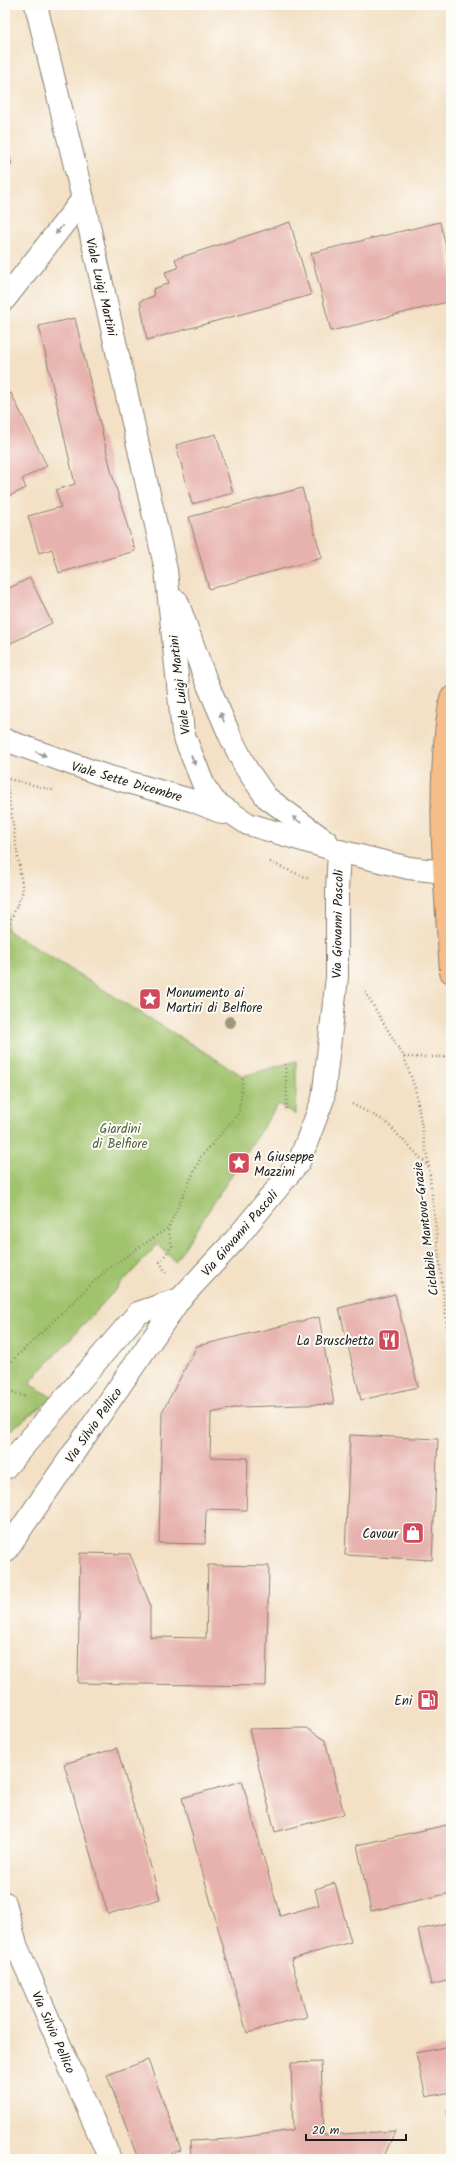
<svg xmlns="http://www.w3.org/2000/svg" width="456" height="2164" font-family="Kalam,sans-serif">
  <rect width="100%" height="100%" fill="#fdfcf7"/>
  <filter id="ink" filterUnits="userSpaceOnUse"><feTurbulence type="fractalNoise" baseFrequency=".025" numOctaves="2"/><feDisplacementMap in="SourceGraphic" scale="8" xChannelSelector="R" yChannelSelector="G"/><feConvolveMatrix kernelMatrix="1 2 1 2 8 2 1 2 1" color-interpolation-filters="sRGB"/></filter>
  <filter id="wash" filterUnits="userSpaceOnUse"><feTurbulence type="fractalNoise" baseFrequency=".012" numOctaves="4" result="noise"/><feDisplacementMap in="SourceGraphic" scale="16" xChannelSelector="R" yChannelSelector="G"/><feGaussianBlur stdDeviation="0.9" result="paint"/><feColorMatrix in="noise" values="0 0 0 0 0 0 0 0 0 0 0 0 0 0 0 0 0 1.4 0 .05"/><feComposite in="paint" operator="in"/></filter>
  <g filter="url(#wash)">
    <rect width="100%" height="100%" fill="#f3e0c5"/>
    <path fill="#a0c36d" stroke="#5e7044" d="M10 847 7 930 243 1076 296 1061V1115L278 1104 175 1262 158 1244 29 1383 53 1398 5 1434V852Z"/>
    <g id="blocks">
      <g fill="#e7b2ad">
        <path d="M5 139 12 165 5 167Z"/>
        <path d="M290 222 311 295 147 340 140 301 154 296 153 289 169 283 165 272 178 268 175 259Z"/>
        <path d="M440 222 451 267V301L331 331 311 253Z"/>
        <path d="M75 318 112 474 135 551 59 573 52 549 39 553 28 516 61 507 56 490 75 484 39 326Z"/>
        <path d="M11 393 47 466 22 479 26 488 5 498V396Z"/>
        <path d="M216 434 233 493 192 504 176 445Z"/>
        <path d="M302 488 322 558 209 589 189 517Z"/>
        <path d="M30 578 52 623 5 646V590Z"/>
        <path d="M395 1294 418 1387 361 1400 339 1308Z"/>
        <path d="M319 1317 334 1404 239 1407 211 1413 210 1457 248 1458 246 1510 206 1509 205 1544 159 1543 162 1412 197 1346Z"/>
        <path d="M350 1435 438 1439 432 1560 345 1555Z"/>
        <path d="M80 1553 130 1554 150 1604V1637L206 1638 208 1565 269 1566 266 1686 78 1683Z"/>
        <path d="M306 1728 325 1740 344 1814 275 1832 249 1729Z"/>
        <path d="M117 1748 160 1899 108 1914 64 1764Z"/>
        <path d="M242 1781 280 1916 319 1905 315 1889 335 1883 351 1942 291 1959 307 2017 247 2033 182 1798Z"/>
        <path d="M451 1824V1893L371 1911 357 1845Z"/>
        <path d="M451 1922V1980L431 1985 418 1930Z"/>
        <path d="M451 2046V2092L426 2097 416 2053Z"/>
        <path d="M148 2060 181 2150 155 2159H138L107 2075Z"/>
        <path d="M321 2062 324 2135 395 2131 383 2159H191L190 2141 231 2139 293 2130 291 2063Z"/>
        <path d="M451 2110V2123H450L447 2111Z"/>
      </g>
    </g>
  </g>
  <g filter="url(#ink)">
    <use href="#blocks" fill-opacity="0" stroke="#887e70" stroke-width="1"/>
    <g fill="none" stroke-linecap="round" stroke-linejoin="round">
      <g stroke="#887e70" stroke-width="24">
        <g id="street">
          <path d="M36 5 83 199 166 570 183 733 204 786 215 802 248 824 339 851 409 868 444 872"/>
          <path d="M5 299 83 199"/>
          <path d="M177 601 205 678 230 736 246 768 266 797 327 842"/>
          <path d="M5 740 103 775 194 801 223 813"/>
          <path d="M5 1468 138 1313 180 1299 235 1240 299 1162 323 1099 337 977V891L339 851"/>
          <path d="M5 1552 180 1299"/>
          <path d="M5 1903 16 1945 110 2159"/>
        </g>
      </g>
      <g stroke="#887e70" stroke-width="24">
        <path id="primary" d="M451 698C435 790 445 880 451 972"/>
      </g>
      <g stroke="#887e70" stroke-width="2.5" stroke-dasharray="1 3" stroke-linecap="butt">
        <path d="M5 778 53 790"/>
        <path d="M270 862 309 879"/>
        <path d="M5 934 23 891 5 771"/>
        <path d="M365 992 404 1057 415 1088 429 1168 451 1363"/>
        <path d="M404 1057H451"/>
        <path d="M285 1064 287 1095 286 1112"/>
        <path d="M352 1104 385 1121 429 1167"/>
        <path d="M166 1273 160 1262 172 1246 168 1228"/>
        <path d="M5 1371 9 1364 106 1270 168 1228 201 1157 239 1113 243 1077"/>
        <path d="M5 1389 27 1397"/>
      </g>
      <use href="#street" stroke="#fff" stroke-width="22"/>
      <use href="#primary" stroke="#f7bd88" stroke-width="22"/>
    </g>
    <circle fill="#9a997a" cx="230" cy="1022" r="6"/>
    <defs><path id="oneway-solid" d="M-6-.8H1V-3.2L6.5 0L1 3.2V.8H-6Z"/></defs>
    <g fill="#999">
      <use href="#oneway-solid" transform="translate(59 230) rotate(128)"/>
      <use href="#oneway-solid" transform="translate(222 717) rotate(-113)"/>
      <use href="#oneway-solid" transform="translate(41 754) rotate(21)"/>
      <use href="#oneway-solid" transform="translate(193 760) rotate(69)"/>
      <use href="#oneway-solid" transform="translate(297 820) rotate(-144)"/>
    </g>
  </g>
  <defs>
    <g id="sight-square" transform="scale(1.15)"><rect x="-9" y="-9" width="18" height="18" rx="4" fill="#d1495b" stroke="#fdfcf7"/><path d="M0-6L1.8-2.2L6-1.7L2.9 1.2L3.7 5.4L0 3.3L-3.7 5.4L-2.9 1.2L-6-1.7L-1.8-2.2Z" fill="#fff"/></g>
    <g id="restaurant-square" transform="scale(1.15)"><rect x="-9" y="-9" width="18" height="18" rx="4" fill="#d1495b" stroke="#fdfcf7"/><path d="M-5-6h1v4h1v-4h1v4h1v-4h1v5L-1.5 .5V6h-2V.5L-5-1ZM5-6V6H3V1.5H1.5Q1.5-4 5-6Z" fill="#fff"/></g>
    <g id="shop-square" transform="scale(1.15)"><rect x="-9" y="-9" width="18" height="18" rx="4" fill="#d1495b" stroke="#fdfcf7"/><path d="M-5-2.5h2.3a2.7 3.5 0 0 1 5.4 0H5L5.5 6h-11ZM-1.5-2.5h3a1.5 2.3 0 0 0-3 0Z" fill="#fff"/></g>
    <g id="fuel-square" transform="scale(1.15)"><rect x="-9" y="-9" width="18" height="18" rx="4" fill="#d1495b" stroke="#fdfcf7"/><path d="M-5.5-6h7V0h2V4h1.3V-2.5L3-4.5l.8-.8L6-3V5H2.5V1h-1V6h-7ZM-4.2-4.7v3.2H.2V-4.7Z" fill="#fff"/></g>
  </defs>
  <g fill-rule="evenodd">
    <use href="#sight-square" x="150" y="999"/>
    <use href="#sight-square" x="239" y="1163"/>
    <use href="#restaurant-square" x="389" y="1340"/>
    <use href="#shop-square" x="413" y="1533"/>
    <use href="#fuel-square" x="428" y="1700"/>
  </g>
  <g text-anchor="middle" stroke-width="4" stroke-linejoin="round" paint-order="stroke">
    <g font-size="13" fill="#1c1c1c" stroke="#fdfcf7">
      <text transform="translate(102 287) rotate(77)" y="5">Viale Luigi Martini</text>
      <text transform="translate(179 685) rotate(-97)" y="5">Viale Luigi Martini</text>
      <text transform="translate(127 781) rotate(16)" y="5">Viale Sette Dicembre</text>
      <text transform="translate(337 924) rotate(-89)" y="5">Via Giovanni Pascoli</text>
      <text transform="translate(425 1229) rotate(-97)" y="5">Ciclabile Mantova-Grazie</text>
      <text transform="translate(239 1233) rotate(-49)" y="5">Via Giovanni Pascoli</text>
      <text transform="translate(93 1425) rotate(-55)" y="5">Via Silvio Pellico</text>
      <text transform="translate(54 2032) rotate(66)" y="5">Via Silvio Pellico</text>
    </g>
    <g font-size="13" fill="#1c1c1c" stroke="#fdfcf7" text-anchor="end">
      <text x="166" y="997" text-anchor="start">Monumento ai<tspan x="166" dy="15">Martiri di Belfiore</tspan></text>
      <text x="254" y="1161" text-anchor="start">A Giuseppe<tspan x="254" dy="15">Mazzini</tspan></text>
      <text x="374" y="1345">La Bruschetta</text>
      <text x="398" y="1538">Cavour</text>
      <text x="412" y="1705">Eni</text>
    </g>
    <g font-size="13" fill="#515f3c" stroke="#fdfcf7">
      <text x="120" y="1133">Giardini<tspan x="120" dy="15">di Belfiore</tspan></text>
    </g>
  </g>
  <rect width="456" height="2164" fill="none" stroke="#fdfcf7" stroke-width="20"/>
  <path d="M306 2134v6h100v-6" fill="none" stroke="#1c1c1c" stroke-width="2"/>
  <text x="312" y="2134" font-size="12" fill="#1c1c1c" stroke="#fdfcf7" stroke-width="3" paint-order="stroke">20 m</text>
</svg>
